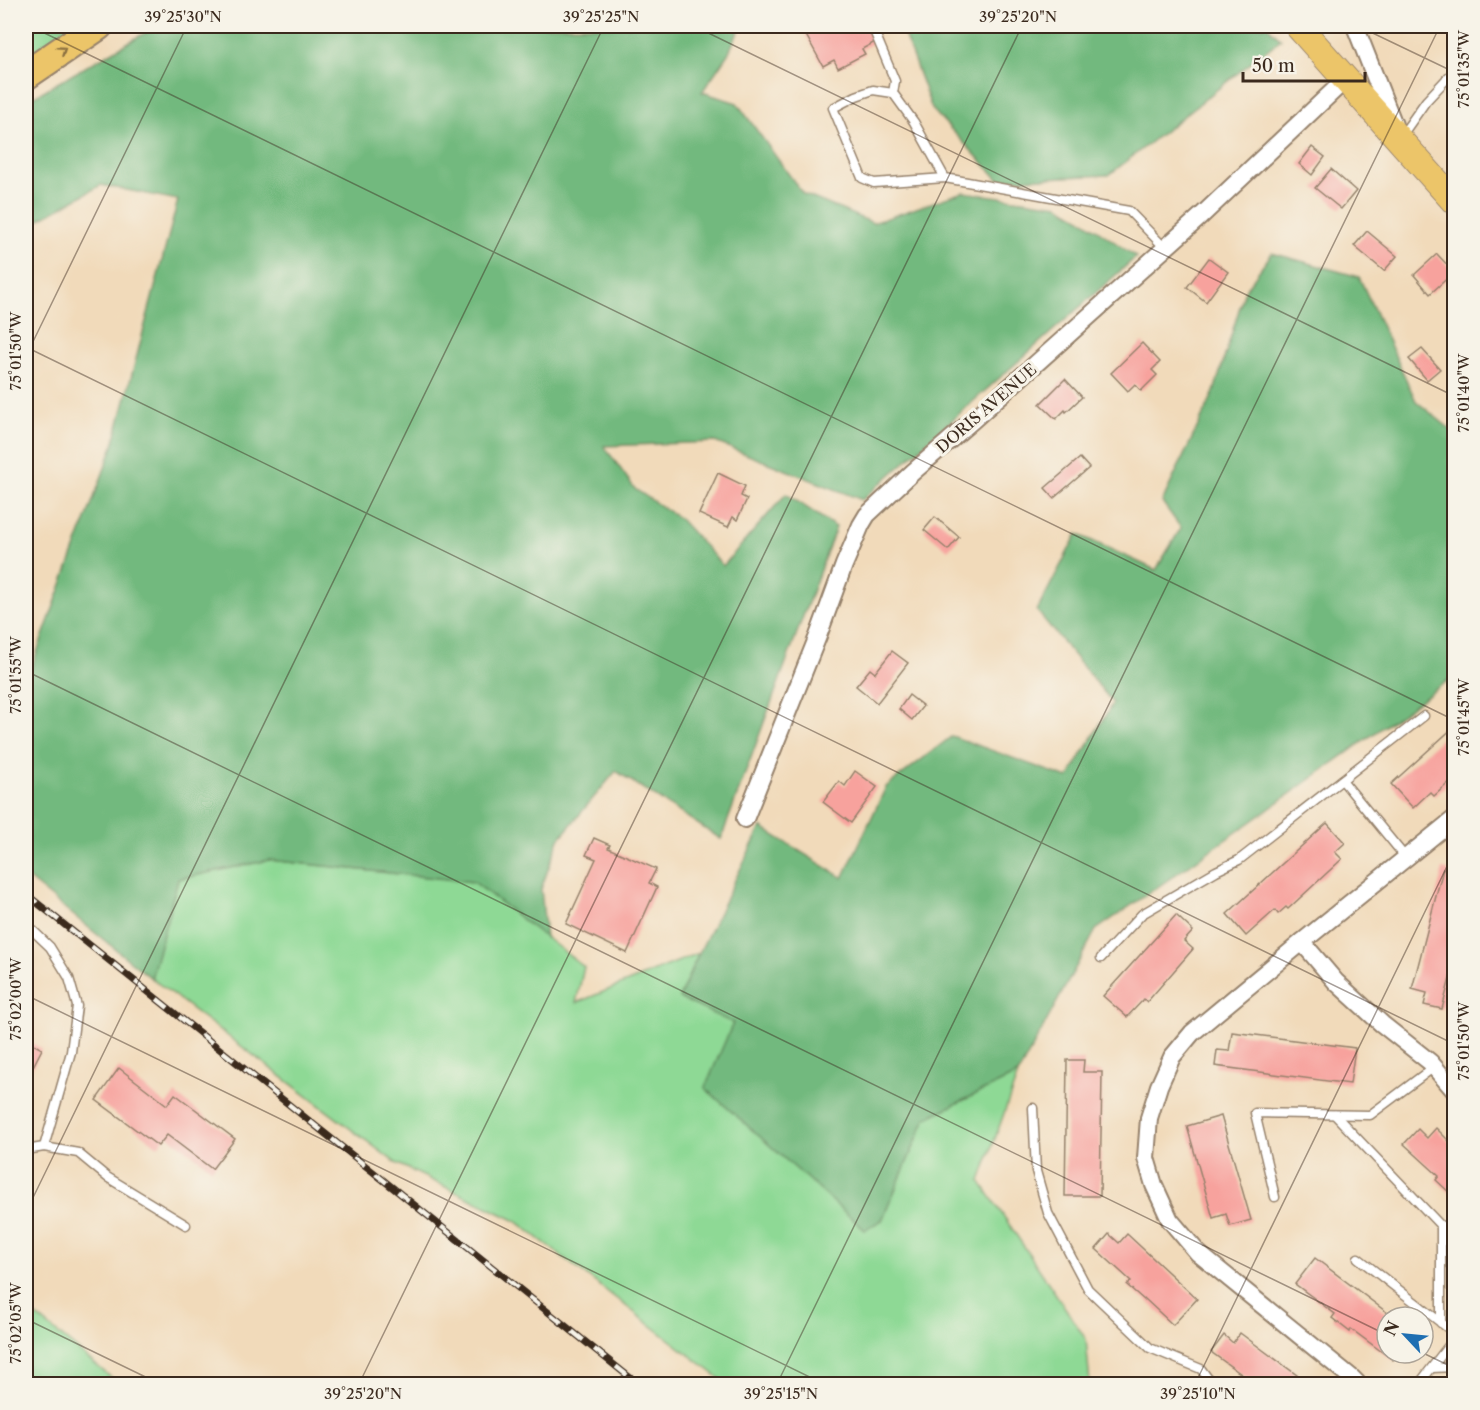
<svg xmlns="http://www.w3.org/2000/svg" width="1480" height="1410" font-family="'Libre Caslon Text',serif">
  <rect width="100%" height="100%" fill="#f7f3e8"/>
  <filter id="ink" filterUnits="userSpaceOnUse"><feTurbulence type="fractalNoise" baseFrequency=".0167" numOctaves="2"/><feDisplacementMap in="SourceGraphic" scale="12" xChannelSelector="R" yChannelSelector="G"/><feConvolveMatrix kernelMatrix="1 2 1 2 8 2 1 2 1" color-interpolation-filters="sRGB"/></filter>
  <filter id="wash" filterUnits="userSpaceOnUse"><feTurbulence type="fractalNoise" baseFrequency=".008" numOctaves="4" result="noise"/><feDisplacementMap in="SourceGraphic" scale="24" xChannelSelector="R" yChannelSelector="G"/><feGaussianBlur stdDeviation="1.35" result="paint"/><feColorMatrix in="noise" values="0 0 0 0 0 0 0 0 0 0 0 0 0 0 0 0 0 1.4 0 .05"/><feComposite in="paint" operator="in"/></filter>
  <g filter="url(#wash)">
    <rect width="100%" height="100%" fill="#f1daba"/>
    <g fill="#8ed995" stroke="#64825a" stroke-width="1.5">
      <path d="M26 26H82L26 63Z"/>
      <path d="M269 860 474 882 584 967 576 1003 699 953 679 998 734 1023 882 1220 926 1118 1018 1074 980 1181 1086 1339 1090 1384H727L516 1221 396 1163 151 978 178 879Z"/>
      <path d="M26 1307 119 1384H26Z"/>
    </g>
    <g fill="#72b97e" stroke="#56724e" stroke-width="1.5">
      <path d="M157 26H741L728 54 702 92 737 103 803 194 873 223 963 192 1059 205 1089 224 1136 257 862 500 715 442 604 446 635 489 680 519 723 566 786 494 836 527 721 839 616 771 559 839 541 889 546 938 474 882 269 860 178 879 151 978 26 877V682L113 446 178 200 101 185 26 227V101Z"/>
      <path d="M901 26H1267L1281 39 1109 175 999 180 932 109Z"/>
      <path d="M1272 253 1359 277 1416 401 1454 432V676L1251 822 1096 930 1018 1074 926 1118 882 1220 865 1230 705 1088 733 1023 679 998 699 953 761 827 843 878 886 787 952 736 1068 778 1113 703 1037 611 1077 534 1156 570 1181 528 1162 502 1214 392 1245 290Z"/>
    </g>
    <g id="blocks">
      <g fill="#f7a29d">
        <path d="M801 26H871L879 40 862 49 865 54 838 68 834 60 823 66Z"/>
        <path d="M1312 147 1325 157 1312 175 1299 164Z"/>
        <path d="M1331 169 1356 191 1341 209 1315 188Z"/>
        <path d="M1367 231 1397 256 1384 271 1354 246Z"/>
        <path d="M1437 254 1454 272 1430 294 1414 275Z"/>
        <path d="M1209 258 1228 272 1206 302 1187 287Z"/>
        <path d="M1142 343 1160 362 1152 370 1157 375 1141 391 1135 384 1128 391 1111 373Z"/>
        <path d="M1422 349 1440 369 1427 380 1409 359Z"/>
        <path d="M1065 379 1082 397 1066 412 1065 410 1056 419 1040 404Z"/>
        <path d="M1080 458 1089 468 1054 498 1045 488Z"/>
        <path d="M718 473 745 486 741 496 747 499 737 520 733 517 728 527 699 514Z"/>
        <path d="M935 517 959 537 948 550 924 530Z"/>
        <path d="M892 651 908 663 877 703 856 686 870 669 875 673Z"/>
        <path d="M909 695 923 706 912 720 899 709Z"/>
        <path d="M1454 727V778L1434 796 1430 792 1413 808 1391 784Z"/>
        <path d="M855 771 877 787 851 823 823 802 839 781 845 786Z"/>
        <path d="M1327 823 1345 843 1335 852 1342 859 1288 909 1286 907 1278 914 1275 910 1246 936 1227 914Z"/>
        <path d="M594 838 610 845 608 848 656 869 649 883 657 887 627 953 566 924 596 859 586 855Z"/>
        <path d="M1443 869 1454 872V963L1442 1009 1424 1005 1427 993 1412 989Z"/>
        <path d="M1176 915 1193 931 1184 941 1193 949 1147 1002 1144 999 1127 1017 1103 996Z"/>
        <path d="M1232 1032 1355 1048 1350 1084 1215 1066 1217 1050 1229 1051Z"/>
        <path d="M26 1040 42 1049 26 1080Z"/>
        <path d="M1067 1060H1084L1083 1072H1102L1100 1196H1065Z"/>
        <path d="M119 1068 167 1105 175 1094 235 1139 212 1169 167 1135 158 1146 96 1100Z"/>
        <path d="M1221 1116 1251 1220 1230 1226 1226 1214 1213 1218 1187 1126Z"/>
        <path d="M1436 1128 1454 1146V1195L1453 1194 1452 1195 1436 1180 1439 1176 1404 1144 1418 1129 1427 1138Z"/>
        <path d="M1109 1234 1119 1243 1127 1234 1197 1299 1173 1325 1145 1299 1144 1300 1127 1285 1131 1281 1096 1249Z"/>
        <path d="M1315 1258 1393 1317H1387V1353H1398L1393 1360 1351 1329 1350 1332 1332 1318 1335 1314 1295 1284Z"/>
        <path d="M1240 1333 1309 1384H1255L1211 1352 1224 1335 1233 1343Z"/>
      </g>
    </g>
  </g>
  <g filter="url(#ink)">
    <use href="#blocks" fill-opacity="0" stroke="#96826c" stroke-width="1.5"/>
    <g fill="none" stroke-linecap="round" stroke-linejoin="round">
      <g stroke="#96826c" stroke-width="11">
        <g id="lane">
          <path d="M872 26 895 81 893 93"/>
          <path d="M1450 26 1454 37"/>
          <path d="M1400 138 1426 101 1454 71"/>
          <path d="M945 178 874 183 862 178 833 108 856 96 873 90 893 93 914 122 945 178 1129 211 1165 248"/>
          <path d="M1342 780 1406 858"/>
          <path d="M26 924 50 947 69 978 77 1006 71 1052 44 1147"/>
          <path d="M1101 958 1142 914 1216 871 1239 860 1424 716"/>
          <path d="M1033 1108 1036 1171 1048 1213 1088 1289 1150 1348 1201 1369 1212 1384"/>
          <path d="M1335 1115 1441 1226 1454 1229"/>
          <path d="M26 1150 44 1147 78 1153 107 1177 186 1225"/>
          <path d="M1275 1197 1255 1113 1370 1115 1434 1067"/>
          <path d="M1441 1226V1323"/>
          <path d="M1358 1258 1453 1332 1450 1344 1419 1384"/>
          <path d="M1432 1368 1454 1367"/>
        </g>
      </g>
      <g stroke="#96826c" stroke-width="20">
        <g id="street">
          <path d="M1355 26 1394 125"/>
          <path d="M745 819 818 636 844 565 861 525 867 515 913 472 973 420 1200 217 1346 79"/>
          <path d="M1302 942 1336 982 1382 1024 1430 1062 1454 1090"/>
          <path d="M1358 1384 1352 1378 1198 1253 1170 1220 1154 1185 1146 1158 1149 1118 1159 1086 1172 1057 1192 1033 1302 942 1454 819"/>
        </g>
      </g>
      <g stroke="#96826c" stroke-width="28">
        <path id="primary" d="M1298 26 1454 201"/>
      </g>
      <g stroke="#96826c" stroke-width="32">
        <path id="highway" d="M26 75 98 26"/>
      </g>
      <use href="#lane" stroke="#fff" stroke-width="8"/>
      <use href="#street" stroke="#fff" stroke-width="16"/>
      <use href="#primary" stroke="#ecc569" stroke-width="26"/>
      <use href="#highway" stroke="#ecc569" stroke-width="28"/>
      <g stroke="#3b2a1e" stroke-width="7">
        <path id="rail" d="M26 894 638 1384"/>
      </g>
      <use href="#rail" stroke="#f7f3e8" stroke-width="4.5" stroke-dasharray="14" stroke-linecap="butt"/>
    </g>
    <defs><path id="oneway-chevron" d="M-2-3.5L2.5 0L-2 3.5" fill="none" stroke-width="1.6" stroke-linecap="round" stroke-linejoin="round" transform="scale(1.5)"/></defs>
    <use stroke="#8b7040" href="#oneway-chevron" transform="translate(62 50) rotate(-34)"/>
  </g>
  <path fill="none" stroke="#3b2a1e" stroke-width="1.5" stroke-opacity="0.45" d="M30 26 1454 720M694 26 1454 396M1358 26 1454 72M26 347 1454 1044M26 356 187 26M26 671 1387 1335M26 995 824 1384M26 1212 604 26M26 1319 160 1384M1423 1353 1454 1368M359 1384 1022 26M777 1384 1440 26M1195 1384 1454 852"/>
  <g text-anchor="middle" stroke-width="6" stroke-linejoin="round" paint-order="stroke">
    <g font-size="16" fill="#3b2a1e" stroke="#f7f3e8">
      <text transform="translate(986 408) rotate(-41)" y="6">DORIS AVENUE</text>
    </g>
  </g>
  <rect width="1480" height="1410" fill="none" stroke="#f7f3e8" stroke-width="66"/>
  <g transform="translate(1405 1335) rotate(296)"><circle r="28" fill="#f7f3e8" stroke="#aca397" stroke-width="1.5"/>
  <path d="M0-4.5L10 22L0 15L-10 22Z" fill="#1f6fb2"/>
  <text y="-9" font-size="16" font-weight="bold" text-anchor="middle" fill="#3b2a1e">N</text>
  </g>
  <path d="M1243 72v9h122v-9" fill="none" stroke="#3b2a1e" stroke-width="3"/>
  <text x="1252" y="72" font-size="18" fill="#3b2a1e" stroke="#f7f3e8" stroke-width="4.5" paint-order="stroke">50 m</text>
  <rect x="33" y="33" width="1414" height="1344" fill="none" stroke="#3b2a1e" stroke-width="2"/>
  <g font-size="15" text-anchor="middle" fill="#3b2a1e">
    <text x="183" y="22">39°25'30"N</text>
    <text x="601" y="22">39°25'25"N</text>
    <text x="1018" y="22">39°25'20"N</text>
    <text transform="translate(1464 69) rotate(-90)" y="5">75°01'35"W</text>
    <text transform="translate(16 351) rotate(-90)" y="5">75°01'50"W</text>
    <text transform="translate(1464 393) rotate(-90)" y="5">75°01'40"W</text>
    <text transform="translate(16 675) rotate(-90)" y="5">75°01'55"W</text>
    <text transform="translate(1464 717) rotate(-90)" y="5">75°01'45"W</text>
    <text transform="translate(16 999) rotate(-90)" y="5">75°02'00"W</text>
    <text transform="translate(1464 1041) rotate(-90)" y="5">75°01'50"W</text>
    <text transform="translate(16 1323) rotate(-90)" y="5">75°02'05"W</text>
    <text x="363" y="1399">39°25'20"N</text>
    <text x="781" y="1399">39°25'15"N</text>
    <text x="1198" y="1399">39°25'10"N</text>
  </g>
</svg>
